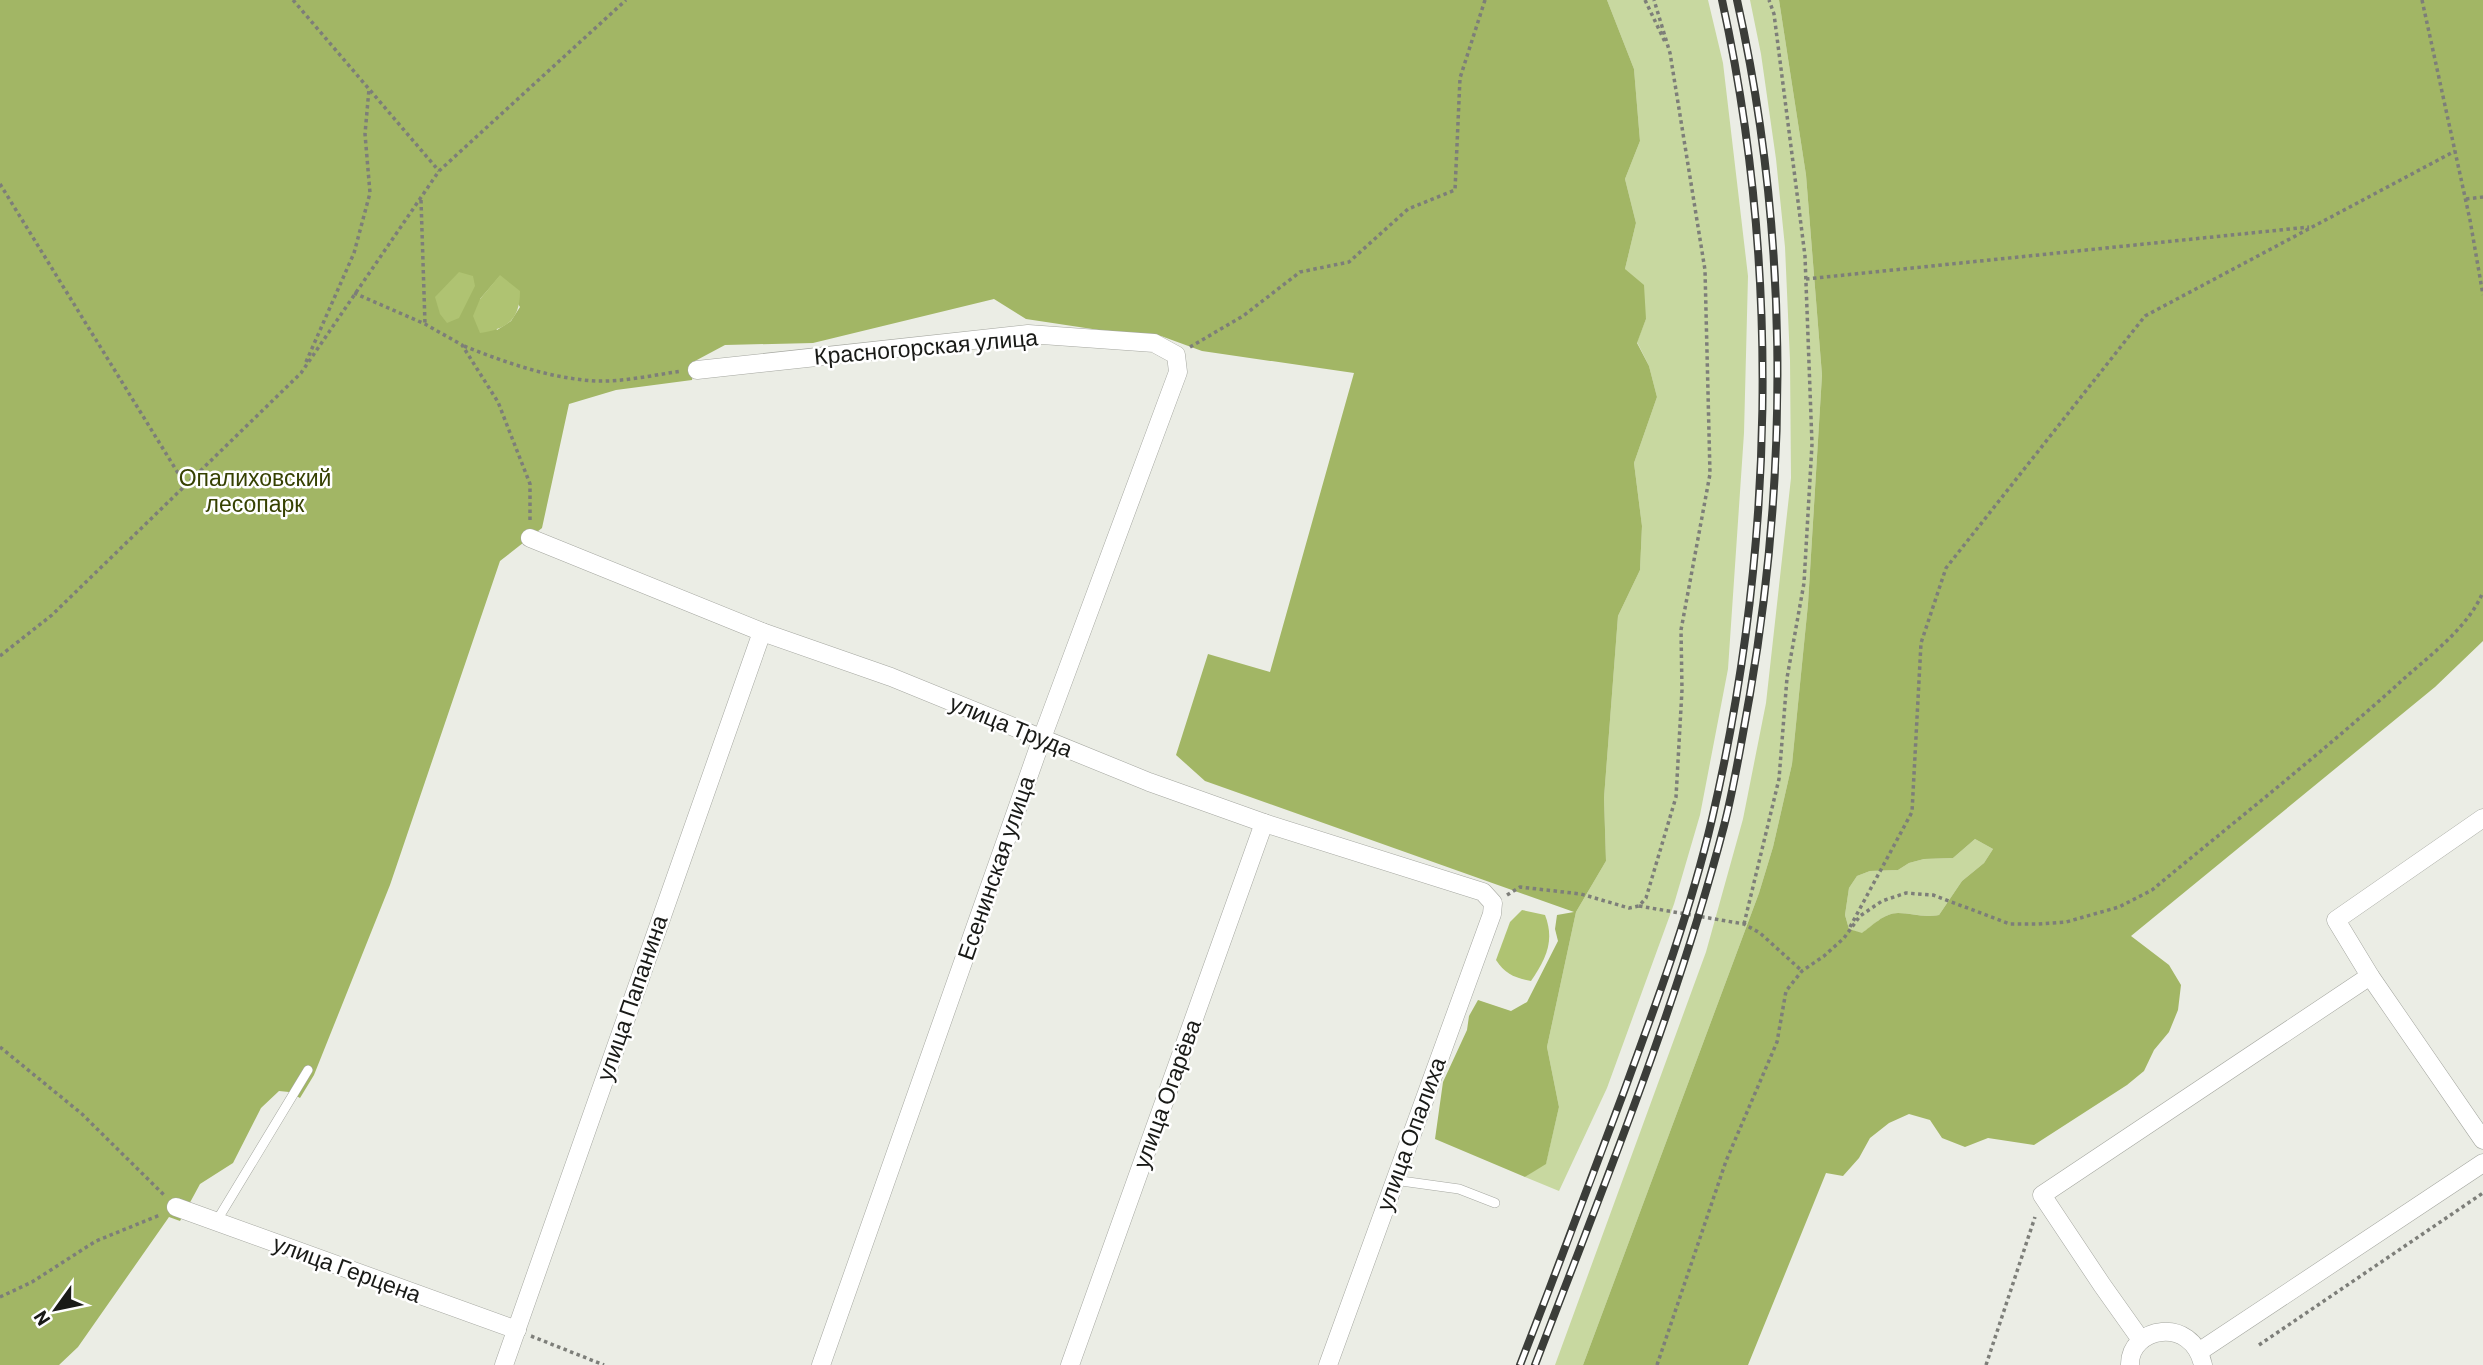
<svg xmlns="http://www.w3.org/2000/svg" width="2483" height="1365" font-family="Barlow,sans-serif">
  <rect width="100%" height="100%" fill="#ebede5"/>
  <g fill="#c8d8a0">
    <path d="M1607 0H1708L1723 63 1748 276 1744 433 1728 669 1700 815 1674 904 1607 1088 1559 1191 1525 1177 1546 1163 1559 1107 1547 1047 1576 912 1606 861 1604 798 1618 616 1640 570 1642 526 1634 463 1657 397 1649 366 1637 342 1646 319 1625 269 1636 223 1625 179 1640 141 1634 69Z"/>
    <path d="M1750 0H1779L1806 175 1822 375 1808 604 1792 764 1773 847 1759 893 1583 1365H1555L1706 952 1743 819 1766 703 1791 478 1790 360 1785 247 1776 159 1761 54Z"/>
    <path d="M1975 839 1993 849 1984 863 1962 881 1939 915C1923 918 1913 913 1898 913 1884 913 1872 926 1862 934L1849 929 1845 915 1849 888 1857 876 1870 871 1898 870 1909 863 1924 859 1953 858Z"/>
  </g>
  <g fill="#a2b665" fill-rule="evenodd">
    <path d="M0 0H1607L1634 69 1640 141 1625 179 1636 223 1625 269 1644 285 1646 319 1637 343 1649 366 1657 397 1634 463 1642 526 1640 570 1618 616 1604 798 1606 861 1576 912 1547 1047 1559 1107 1546 1164 1525 1177 1435 1139 1443 1082 1467 1030 1469 1016 1478 1000 1511 1011 1527 1002 1558 941 1555 929 1557 915 1574 912 1205 781 1176 755 1208 654 1270 672 1354 373 1202 351 1161 336 1099 330 1026 319 994 299 813 343 725 345 695 361 692 380 616 390 569 404 542 528 500 561 390 885 314 1075 300 1098 289 1092 279 1091 261 1108 233 1163 200 1184 180 1221 169 1217 78 1347 59 1365H0ZM500 276 520 307 511 321 497 330 480 299Z"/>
    <path d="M1779 0H2483V641L2435 687 2131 936 2169 965 2181 985 2178 1010 2169 1032 2154 1050 2144 1071 2127 1085 2034 1145 1988 1138 1965 1147 1942 1138 1930 1120 1909 1114 1889 1123 1870 1138 1859 1158 1843 1176 1826 1173 1748 1365H1583L1759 893 1773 847 1792 764 1808 604 1822 375 1806 175ZM1975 839 1993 849 1984 863 1962 881 1939 915C1922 918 1913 913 1898 913 1884 913 1872 926 1862 933L1849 929 1845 915 1849 888 1857 876 1870 871 1898 870 1909 863 1924 859 1953 858Z"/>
  </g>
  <g fill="#afc372">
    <path d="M459 272 473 276 475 286 459 318 447 323 440 314 435 297Z"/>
    <path d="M500 275 520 291C520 320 507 329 480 333L473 316 480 299Z"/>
    <path d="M1522 910 1545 915C1555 941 1546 959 1531 981 1515 978 1505 974 1496 960L1510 922Z"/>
  </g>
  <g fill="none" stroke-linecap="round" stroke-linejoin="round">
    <g stroke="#a5a7a0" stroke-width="10">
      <g id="service">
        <path d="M1394 1180 1459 1189 1495 1203"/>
        <path d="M216 1222 308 1070"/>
      </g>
    </g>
    <g stroke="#a5a7a0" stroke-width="19">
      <g id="minor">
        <path d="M697 370 1028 334 1154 343 1176 355 1178 372 1042 738 821 1365"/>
        <path d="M530 538 762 632 891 677 1149 782 1264 823 1483 892 1493 903 1492 914 1328 1365"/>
        <path d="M2483 818 2336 920 2370 976 2483 1140"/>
        <path d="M176 1207 517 1330"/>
        <path d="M2141 1340 2102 1285 2042 1195 2370 976"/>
        <path d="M2200 1351 2483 1163"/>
        <path d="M504 1365 762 632"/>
        <path d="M1070 1365 1264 823"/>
        <path d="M2130 1365C2129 1327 2192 1315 2203 1365"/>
      </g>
    </g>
    <g stroke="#7d7e79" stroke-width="3.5" stroke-dasharray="3.5 3.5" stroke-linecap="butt">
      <path d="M293 0 439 171"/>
      <path d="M1645 0 1665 42"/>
      <path d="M2422 0 2470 220 2483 295"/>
      <path d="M0 184 186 486"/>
      <path d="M2466 199 2483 197"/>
      <path d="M421 200 425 324"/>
      <path d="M1806 279 2309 227"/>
      <path d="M354 293 425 324 462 345 498 402 530 484V522"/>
      <path d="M464 346C507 363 549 378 595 381 623 382 654 375 682 371"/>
      <path d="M1190 347 1243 316 1300 272 1349 262 1408 209 1455 190 1460 78 1485 0"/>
      <path d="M306 362 354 253 370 193 365 134 369 89"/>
      <path d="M0 656 52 615 301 373 439 171 626 0"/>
      <path d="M1507 895 1520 887 1581 894 1629 908 1639 906 1646 898 1676 797 1682 690 1681 630 1710 474 1705 270 1670 53 1654 0"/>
      <path d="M1639 906 1744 924 1760 933 1802 971"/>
      <path d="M1744 924 1779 779 1787 678 1804 583 1812 444 1805 256 1774 14 1769 0"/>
      <path d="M1850 927 1912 812 1921 643 1946 568 2145 316 2455 151"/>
      <path d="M0 1047 82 1114 164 1195"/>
      <path d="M0 1297 32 1282 96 1241 160 1215"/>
      <path d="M531 1336 604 1365"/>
      <path d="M2259 1345 2483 1193"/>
      <path d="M1657 1365 1726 1161 1777 1042 1786 991 1802 971 1824 956 1844 938 1860 916 1882 901 1906 893 1933 895 2010 924H2038L2066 922 2119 907 2152 890C2234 822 2318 756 2397 685 2427 657 2467 630 2483 592"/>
      <path d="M1986 1365 2035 1217"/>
    </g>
    <use href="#service" stroke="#fff" stroke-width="9"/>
    <use href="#minor" stroke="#fff" stroke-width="18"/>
    <g stroke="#3b3d39" stroke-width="8">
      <g id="rail">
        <path d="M1520 1365C1555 1275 1589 1185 1623 1094 1656 1004 1690 913 1712 819 1774 551 1781 269 1722 0"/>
        <path d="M1535 1365C1603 1187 1676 1010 1724 826 1735 783 1742 738 1750 694 1789 466 1788 227 1737 0"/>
      </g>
    </g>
    <use href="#rail" stroke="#fff" stroke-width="5" stroke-dasharray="16" stroke-linecap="butt"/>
  </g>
  <g text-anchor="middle" stroke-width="5" stroke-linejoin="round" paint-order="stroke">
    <g font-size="23" fill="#191a17" stroke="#fff">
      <text transform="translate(926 347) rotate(-5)" y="8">Красногорская улица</text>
      <text transform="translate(1011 726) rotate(22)" y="8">улица Труда</text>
      <text transform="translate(996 868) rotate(-71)" y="8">Есенинская улица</text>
      <text transform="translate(632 998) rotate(-71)" y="8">улица Папанина</text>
      <text transform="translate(1167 1094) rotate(-70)" y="8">улица Огарёва</text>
      <text transform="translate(1411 1134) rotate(-70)" y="8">улица Опалиха</text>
      <text transform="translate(347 1269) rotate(20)" y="8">улица Герцена</text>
    </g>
    <g font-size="23" fill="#364102" stroke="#fff">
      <text x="255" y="486">Опалиховский<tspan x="255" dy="26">лесопарк</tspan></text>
    </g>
  </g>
  <g transform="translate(56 1309) rotate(237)" stroke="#ffffff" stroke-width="5" paint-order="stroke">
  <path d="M0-5L12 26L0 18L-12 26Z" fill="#191a17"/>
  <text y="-10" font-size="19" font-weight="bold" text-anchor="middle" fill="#191a17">N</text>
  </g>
</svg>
